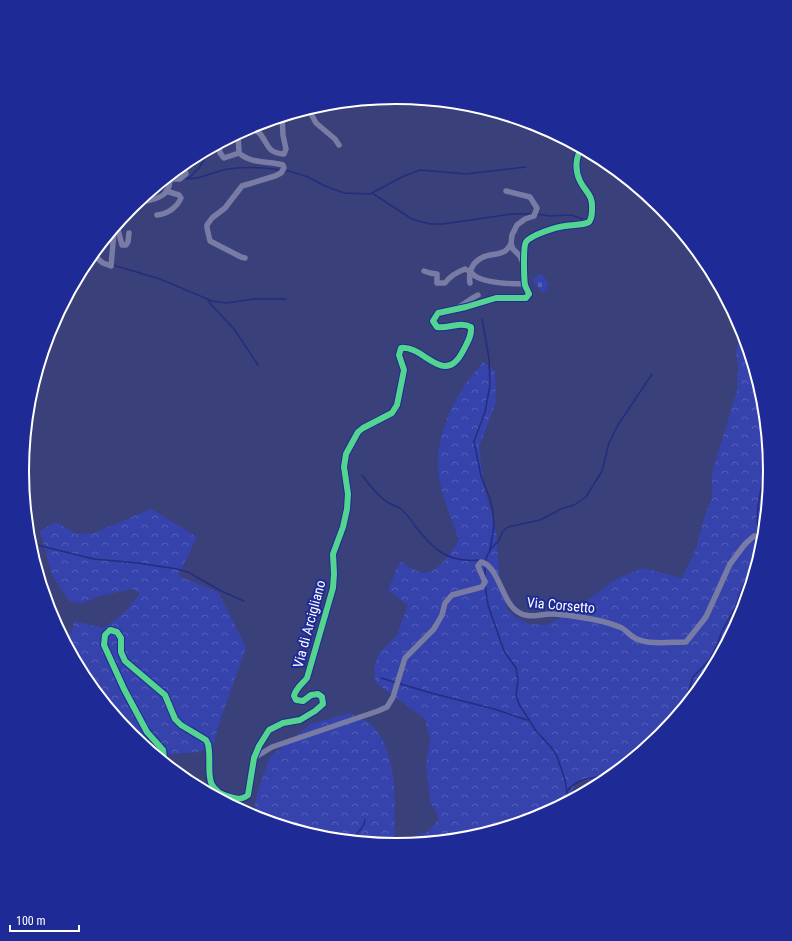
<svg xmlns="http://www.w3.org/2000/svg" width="792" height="941" font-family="'Roboto Condensed',sans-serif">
  <defs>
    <pattern id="forest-crowns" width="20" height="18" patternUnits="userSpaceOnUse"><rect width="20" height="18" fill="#3643ac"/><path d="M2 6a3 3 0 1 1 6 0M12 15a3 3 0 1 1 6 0" fill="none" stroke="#545fb8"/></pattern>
    <pattern id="cemetery-stones" width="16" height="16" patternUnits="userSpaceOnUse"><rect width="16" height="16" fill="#3643ac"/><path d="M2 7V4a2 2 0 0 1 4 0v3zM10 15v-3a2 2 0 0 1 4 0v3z" fill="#545fb8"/></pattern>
  </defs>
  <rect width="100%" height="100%" fill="#39407a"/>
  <g fill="url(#forest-crowns)">
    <path d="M741 327 763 398 770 471 763 544 741 614 707 678 660 735 608 778 575 782 570 800 539 816 469 837 396 844 323 837 252 816 258 790 270 757 311 724 350 713C356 717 367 720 372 725 399 754 394 801 395 838L412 837 427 832 439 819 430 801 426 764 430 740 425 719 375 682 374 667 380 652 397 635 408 605 388 590 400 561C406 565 413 570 420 572 436 578 452 551 459 540 452 520 443 499 439 478 434 447 446 415 463 388 468 379 477 370 483 362L495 371 496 402 479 447 484 486 496 532 500 586 507 609 515 617 529 624 546 625 569 614 616 579 643 568 682 578 696 549 705 515 712 498V472L737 391 738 366 736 352Z"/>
    <path d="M151 509 197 537 178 576 218 592 246 647 218 727 214 744 200 752 156 755 131 735 85 678 64 639 72 631 74 621 104 628 127 610 140 593 132 589 100 596 83 603 70 602 52 575 40 531 56 522 76 534 94 533Z"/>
  </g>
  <path fill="url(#cemetery-stones)" d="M541 273 549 284 546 286 548 289 542 293 532 280Z"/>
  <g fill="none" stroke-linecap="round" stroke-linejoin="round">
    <g stroke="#252d7e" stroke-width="1.5">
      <path d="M285 170 308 177 325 186 344 193 370 194 402 177 420 170 466 174 526 167"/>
      <path d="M169 175 179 176"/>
      <path d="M185 178C199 181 214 171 228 169 246 167 264 167 281 170"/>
      <path d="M188 179 199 168 212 147"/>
      <path d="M372 193 412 219 430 224H443L512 214H533"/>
      <path d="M537 214 549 216 571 215 583 219"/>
      <path d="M113 265 160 279 212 301 227 303 253 299H286"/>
      <path d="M208 301 234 329 258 365"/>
      <path d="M482 319 489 358 490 385 485 412 474 441 481 476 490 499 493 512 494 527 490 550 487 556 485 563"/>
      <path d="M362 475C369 485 377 495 387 502 392 505 397 506 401 509 406 513 411 520 415 526 433 549 447 563 479 560"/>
      <path d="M759 535 757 521 758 506 763 478 769 463"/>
      <path d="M29 542 41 546 94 559 138 563 177 569 188 572 221 591 244 601"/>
      <path d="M490 550 499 540 503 531 508 527 540 520 561 509 574 505 586 497 602 471 609 443 618 425 652 374"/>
      <path d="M485 567V577"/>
      <path d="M485 585 488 605 504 651 516 668 518 680 516 695 519 704 536 731 550 746 557 756 565 780 568 800"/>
      <path d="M381 678 431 693 494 709 527 720"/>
      <path d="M679 712 690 687 693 677 710 659 717 645 722 631 736 606 742 588 752 572 759 550V539"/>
      <path d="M567 791C582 774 596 780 614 773"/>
      <path d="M354 840C355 832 364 830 365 820"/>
    </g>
    <g stroke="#787ca5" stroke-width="5.5">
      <path d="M308 108 316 123 335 139 339 145"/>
      <path d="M251 126C254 129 258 131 261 135 269 146 268 153 284 154L286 149 283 135 282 116"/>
      <path d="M219 143 220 153 224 158 239 153 238 133"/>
      <path d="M239 153C251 164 269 161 283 165L284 168 281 173 275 176 242 186 225 208 212 218 207 225V228L210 241 241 257 245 258"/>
      <path d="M164 179H180L186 174 184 168 180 166"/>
      <path d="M506 191 530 197 537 208 534 216 525 219 517 225 512 235 511 244 513 249 520 256 523 263"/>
      <path d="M135 203C143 202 161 199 166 192 169 188 170 183 170 179"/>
      <path d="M157 215C168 214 177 207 181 198L179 195 166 191"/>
      <path d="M117 226 122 245H126L128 242 129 233"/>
      <path d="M92 254 103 263 111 266 114 232 119 221"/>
      <path d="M424 271 430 273 437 274V283H445C450 276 457 272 465 269 470 271 472 274 475 276 486 283 512 284 525 284"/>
      <path d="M470 283C468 271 473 260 486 256 492 254 499 255 505 251 507 250 509 247 511 244"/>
      <path d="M459 307C466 303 471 298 478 295"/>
      <path d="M254 758 272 747 378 711 387 707 393 697 405 658 434 629 442 615 445 603 452 595 482 587 485 582 478 566 481 562C499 566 502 603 518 612 530 620 541 613 554 614 558 614 562 615 566 615 585 618 604 620 622 628 627 631 631 637 637 639 649 645 672 642 686 642L706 617 730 564 745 544 754 536 763 537V539"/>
      <path d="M163 761 164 759 163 750 147 732 124 689 104 645 105 635 110 630 117 632 121 638V652L125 661 165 695 175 719 181 725 206 740 208 744C213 767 200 789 230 797 237 799 242 800 248 795L254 758 259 746 269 730 283 723 300 720 315 711 323 704 322 697 318 694 311 695 303 701 296 700 294 696C295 689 303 683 307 678L333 588 334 574 333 554 343 527 347 509 348 494 344 467 346 454 358 432 363 428 392 413 397 405 404 370 399 355 401 348C424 345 444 388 463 351 467 343 472 336 471 327 461 321 448 329 437 327L433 321 438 313 466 307 496 298H526L529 294C528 291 526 288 525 285 524 279 523 246 526 242 531 235 556 227 565 226 573 224 581 226 589 222 592 218 592 214 592 210 593 194 586 193 580 181 575 171 575 157 582 148"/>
    </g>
    <g stroke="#1e2a95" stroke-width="8">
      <path id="cycleway" d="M163 761 164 759 163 750 147 732 124 689 104 645 105 635 110 630 117 632 121 638V652L125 661 165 695 175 719 181 725 206 740 208 744C213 767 200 789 230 797 237 799 242 800 248 795L254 758 259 746 269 730 283 723 300 720 315 711 323 704 322 697 318 694 311 695 303 701 296 700 294 696C295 689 303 683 307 678L333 588 334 574 333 554 343 527 347 509 348 494 344 467 346 454 358 432 363 428 392 413 397 405 404 370 399 355 401 348C424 345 444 388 463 351 467 343 472 336 471 327 461 321 448 329 437 327L433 321 438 313 466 307 496 298H526L529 294C528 291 526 288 525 285 524 279 523 246 526 242 531 235 556 227 565 226 573 224 581 226 589 222 592 218 592 214 592 210 593 194 586 193 580 181 575 171 575 157 582 148"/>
    </g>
    <use href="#cycleway" stroke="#53d58f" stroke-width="6"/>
  </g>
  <g text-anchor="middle" stroke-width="4" stroke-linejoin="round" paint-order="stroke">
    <g font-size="14" fill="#fff" stroke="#1e2a95">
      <text transform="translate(561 605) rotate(5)" y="5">Via Corsetto</text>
      <text transform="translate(309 624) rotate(-75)" y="5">Via di Arcigliano</text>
    </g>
  </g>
  <path d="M0 0H792V941H0ZM29 471a367 367 0 1 1 734 0a367 367 0 1 1-734 0Z" fill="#1e2a95" fill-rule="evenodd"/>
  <path fill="none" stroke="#fff" stroke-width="2" d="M29 471a367 367 0 1 1 734 0a367 367 0 1 1-734 0Z"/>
  <path d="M10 925v6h69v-6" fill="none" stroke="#ffffff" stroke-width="2"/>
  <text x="16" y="925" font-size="12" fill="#ffffff" stroke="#1e2a95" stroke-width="3" paint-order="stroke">100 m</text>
</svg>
